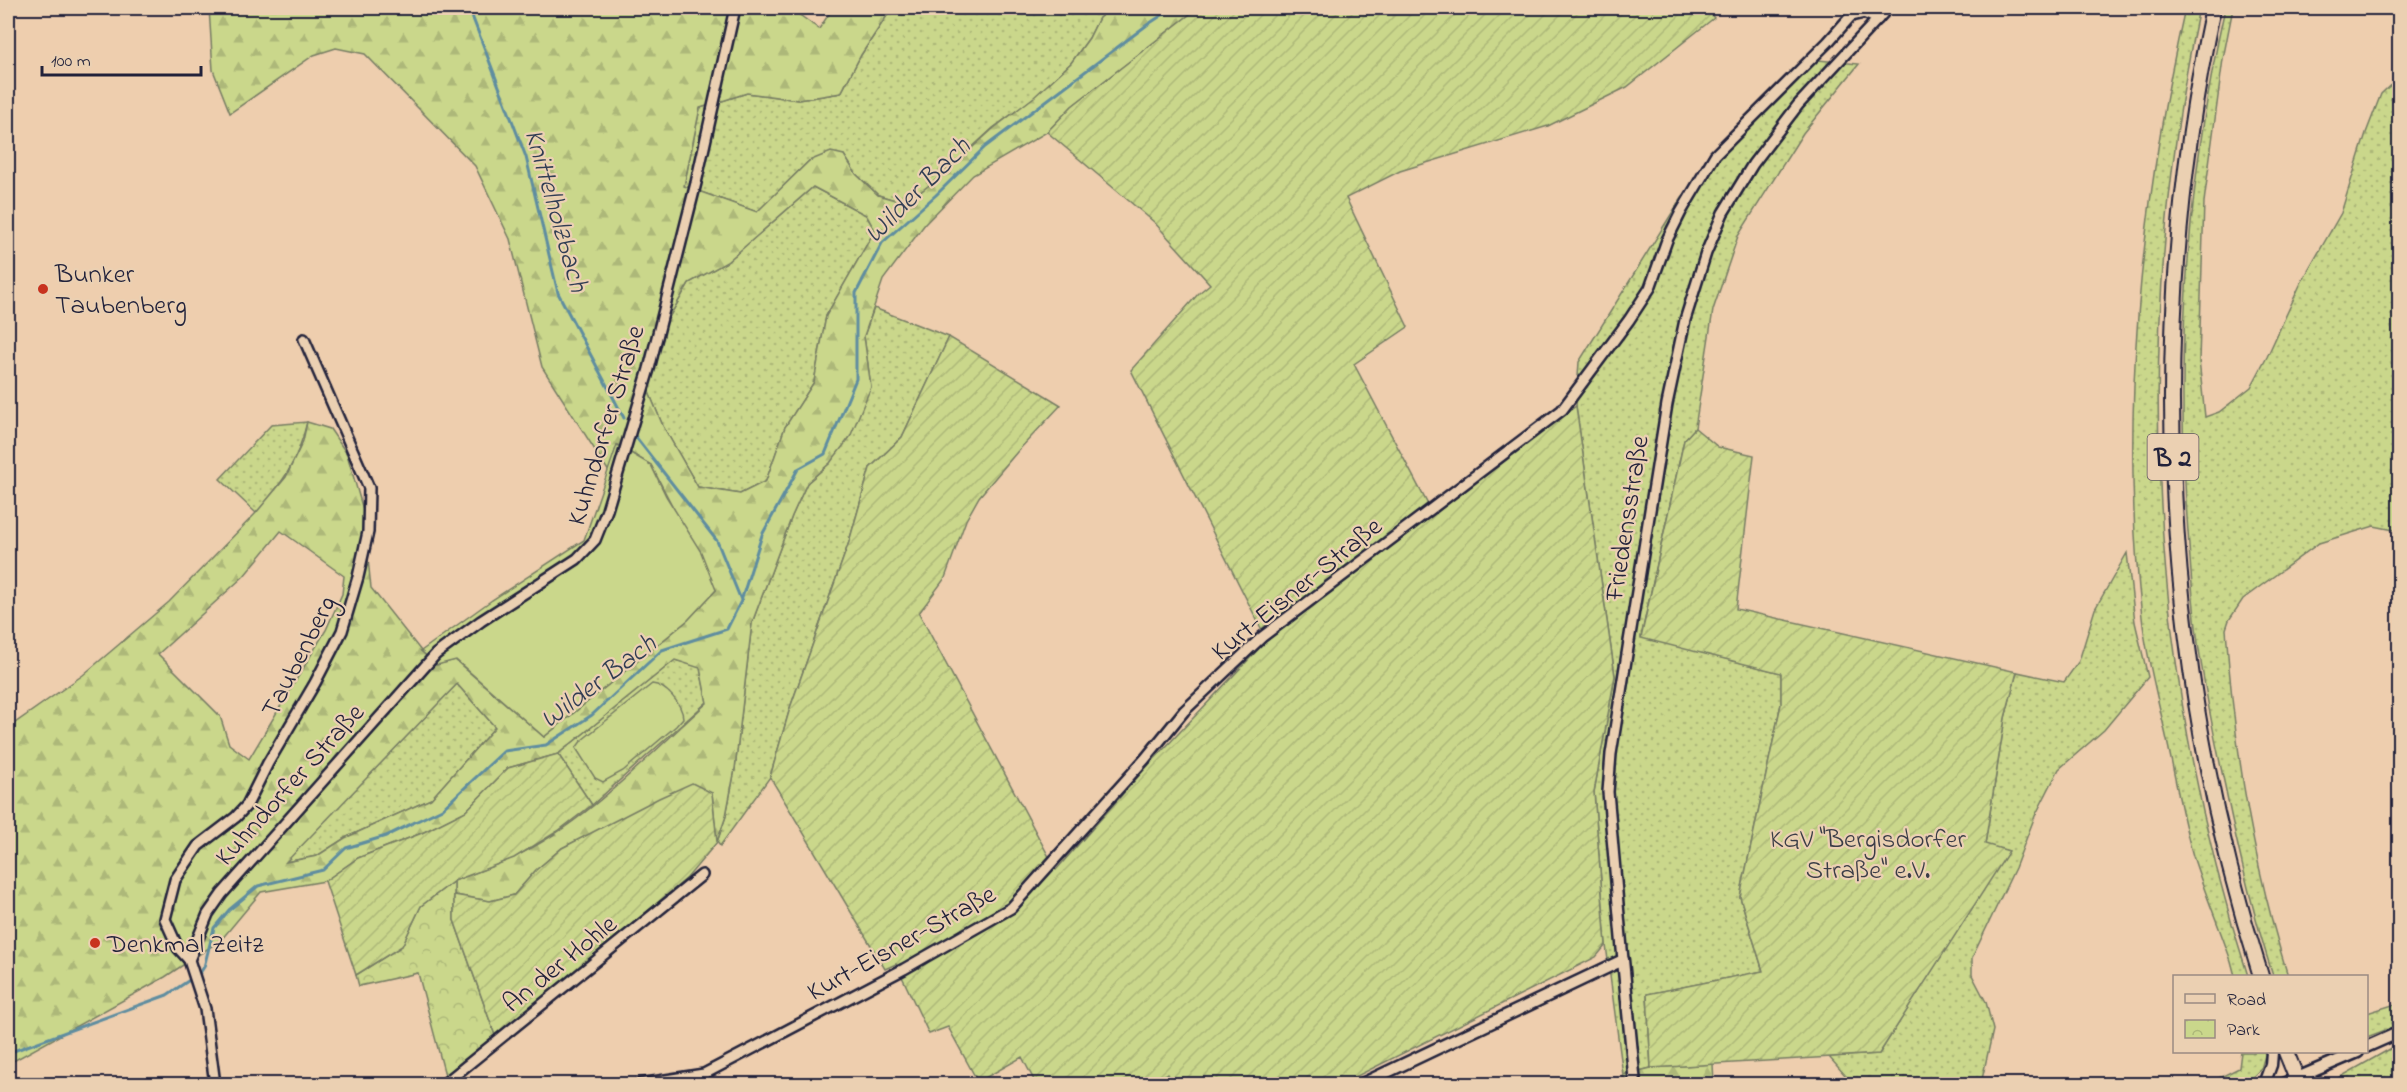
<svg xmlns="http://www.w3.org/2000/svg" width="2407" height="1092" font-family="'Indie Flower',sans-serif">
  <defs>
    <pattern id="grass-dots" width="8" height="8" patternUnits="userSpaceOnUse" patternTransform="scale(1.5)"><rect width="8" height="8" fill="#cad78b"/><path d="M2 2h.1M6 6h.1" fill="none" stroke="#adb879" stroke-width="1.8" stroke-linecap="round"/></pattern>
    <pattern id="forest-firs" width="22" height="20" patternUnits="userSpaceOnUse" patternTransform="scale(1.5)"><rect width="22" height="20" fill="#cad78b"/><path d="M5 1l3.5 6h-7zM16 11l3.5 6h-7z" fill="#adb879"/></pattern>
    <pattern id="park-crowns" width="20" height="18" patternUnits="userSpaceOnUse" patternTransform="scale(1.5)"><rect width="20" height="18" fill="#cad78b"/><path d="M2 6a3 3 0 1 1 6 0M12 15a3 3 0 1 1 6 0" fill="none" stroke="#adb879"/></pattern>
    <pattern id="garden-furrows" width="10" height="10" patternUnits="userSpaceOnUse" patternTransform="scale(1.5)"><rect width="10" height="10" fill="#cad78b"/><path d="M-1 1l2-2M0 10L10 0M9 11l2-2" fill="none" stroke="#adb879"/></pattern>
  </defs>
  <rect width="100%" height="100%" fill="#eeceae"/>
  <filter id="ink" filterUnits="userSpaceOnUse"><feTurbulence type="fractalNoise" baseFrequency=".0167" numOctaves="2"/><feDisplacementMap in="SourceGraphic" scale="12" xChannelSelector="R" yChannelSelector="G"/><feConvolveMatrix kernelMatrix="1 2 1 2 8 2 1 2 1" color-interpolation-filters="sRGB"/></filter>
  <g filter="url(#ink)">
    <g fill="url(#grass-dots)" stroke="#767c63" stroke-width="1.5">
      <path d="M892 8H1113L1099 18 1089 38 1071 63 1035 97 993 128 941 176 914 197 895 200 878 195 856 174 844 155 809 161 757 212 684 186 700 108 747 93 798 100 841 93 861 55Z"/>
      <path d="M2185 8H2199C2132 328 2147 665 2248 976H2235L2231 961C2219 926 2204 891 2193 856 2181 814 2174 770 2164 727 2156 691 2146 654 2142 617 2119 417 2141 204 2185 8Z"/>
      <path d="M2225 8H2233L2223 59 2204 202 2199 360 2205 417 2219 412 2251 387 2267 357 2300 285 2341 213 2366 133 2381 94 2399 77V531L2374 526 2319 543 2243 599 2229 620 2226 629C2234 747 2253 864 2288 976H2273C2253 914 2238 850 2225 786 2215 741 2206 695 2199 650 2193 611 2191 571 2188 532 2175 356 2187 180 2225 8Z"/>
      <path d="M1818 60 1859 64 1803 133 1738 236 1713 310 1695 428 1684 440 1641 637 1781 673V704L1740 897 1763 971 1647 994 1651 1068 1623 1075 1606 945 1594 792 1615 676 1576 406 1579 362 1682 197 1754 120Z"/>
      <path d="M813 187 866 215 875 230 826 316 814 382 785 427 766 481 740 494 698 487 663 426 648 390 665 324 689 283 727 262Z"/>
      <path d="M874 308 949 337 902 437 870 468 849 542 790 708 770 777 720 846 717 842 726 816 735 769 752 623 792 516 807 483 830 463 871 387 864 336Z"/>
      <path d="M307 422C297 464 283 482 256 513L220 479 271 425Z"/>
      <path d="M2127 553 2135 622 2148 677 2104 730 2059 769 2035 816 2015 868 1972 958V975L1986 1002 1993 1030 1981 1084H1853L1829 1057 1879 1054 2008 851 1985 845 2005 718 2017 672 2064 682 2079 661 2095 609Z"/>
      <path d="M675 660 700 667 707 702 592 805 558 754Z"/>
      <path d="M457 684 495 727 431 799 345 838 317 856 285 862Z"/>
      <path d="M2399 1003V1025L2367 1037V1013Z"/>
      <path d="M2399 1044V1084H2328L2390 1049Z"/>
      <path d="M2241 1052H2266L2261 1069 2245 1084H2207L2239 1068Z"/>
    </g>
    <g fill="url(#forest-firs)" stroke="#767c63" stroke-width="1.5" fill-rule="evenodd">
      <path d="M209 8H790L819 29 833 8H892L861 55 841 93 798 100 747 93 700 108 684 186 757 212 809 161 831 152 844 155 856 174 878 195 895 200 914 197 941 176 994 128 1034 97 1071 63 1089 38 1099 18 1110 9 1198 8 1072 106 1047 132 973 175 925 224 883 280 864 336 871 387 850 437 830 463 807 483 792 516 752 623 735 769 726 816 717 842 712 793 605 827 562 848 536 870 514 895 490 901 454 895V881C473 873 495 866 514 857 584 825 650 754 707 703L700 668 675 660 558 754 508 768 466 811 422 833 358 858 325 881 261 892 221 940 165 977 8 1064V728L83 675 169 602 256 513 286 477 303 441 307 422 330 429 347 454 363 510 371 588 421 651 436 665 455 660 544 737 688 620 716 590 651 465 617 445 609 472 542 367 510 239 475 166 365 54 336 48 314 55 230 113 213 70ZM813 187 866 215 875 230 826 316 814 382 785 427 766 481 740 494 698 487 663 426 648 390 665 324 689 283 727 262ZM281 531 344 576 342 594 326 630 249 759 229 744 220 716 158 654 244 576ZM457 684 495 727 431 799 345 838 317 856 286 862Z"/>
      <path d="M1713 1064 1714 1084H1624L1623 1075 1651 1068Z"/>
    </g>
    <path fill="url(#park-crowns)" stroke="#767c63" stroke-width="1.5" d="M454 881V920L496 1038 446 1079 418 973 359 986 356 975 402 946 421 906Z"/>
    <g fill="url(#garden-furrows)" stroke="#767c63" stroke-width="1.5">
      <path d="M1198 8H1706L1714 18 1627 87 1548 126 1400 171 1346 198 1408 327 1354 364 1433 514 1576 406 1615 676 1594 792 1606 945 1596 957 1341 1084H1172L1167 1074 1146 1084H1036L1022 1057 978 1082 948 1027 929 1034 896 964 885 969 770 777 790 708 849 542 870 468 902 437 949 337 1061 405 1017 452 979 497 966 520 945 578 919 613 1056 870 1143 771 1267 640 1131 370 1199 293 1210 284 1154 222 1047 132 1072 106Z"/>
      <path d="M1695 428 1718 447 1754 455 1736 609 2017 672 2005 718 1985 844 2009 851 1879 1054 1651 1068 1647 994 1763 971 1740 897 1781 704V673L1641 638 1684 440Z"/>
      <path d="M558 754 592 805 558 831 514 858 454 881 421 906 402 946 356 975 325 881 358 858 422 833 466 811 508 768Z"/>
      <path d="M692 783 712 793 717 842 687 878 496 1038 454 920V895L490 901 514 895 536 870 562 848 659 798Z"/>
    </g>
    <g fill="#cad78b" stroke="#767c63" stroke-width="1.5">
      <path d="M617 445 651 465 666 496 701 552 716 590 688 620 544 737 456 660 437 665 421 651 492 600 584 540Z"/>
      <path d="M652 684C666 685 682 704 683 718L676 726 623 771 603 782 595 778 576 748 582 740Z"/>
    </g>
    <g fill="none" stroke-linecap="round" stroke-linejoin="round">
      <g stroke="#5e8da0" stroke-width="3">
        <path d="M469 8 526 157 558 293 624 418"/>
        <path d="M635 436 717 541 741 600"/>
        <path d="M8 1053 167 995 200 973 204 967 214 928 229 910 258 886 323 870 346 848 386 836 442 809 504 751 546 745 592 715 662 650 727 629 741 601 762 535 798 469 825 454 856 379V293L882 243 936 195 985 147 1147 25 1173 8"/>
      </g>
      <g stroke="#22223b" stroke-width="14">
        <g id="minor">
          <path d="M189 960 178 948 165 919 175 880 198 846 236 817 247 805 268 763 315 683 342 631 358 577 368 532 369 488 304 339"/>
          <path d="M1623 960 1608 792 1611 754 1667 404 1685 320 1706 253 1723 213 1753 164 1798 105 1888 8"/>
          <path d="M215 1084 205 1009 189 960 208 914 222 894 436 654 481 621 577 559 595 540 607 510 649 369 696 183 735 8"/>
          <path d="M444 1084 702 875"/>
          <path d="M640 1084 704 1074 904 969 1011 908 1145 759 1184 711 1262 637 1562 410 1629 320 1650 288 1667 240 1681 212 1715 155 1828 42 1851 16 1864 13 1878 19"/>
        </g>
      </g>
      <g stroke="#22223b" stroke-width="15">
        <g id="tertiary">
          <path d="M2366 1047 2400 1032"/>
          <path d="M1362 1084 1623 960 1635 1084"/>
          <path d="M2264 1084 2271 1065 2272 1052"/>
          <path d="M2283 1084 2358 1052"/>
        </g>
      </g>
      <g stroke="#22223b" stroke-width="18">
        <g id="primary">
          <path d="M2213 8C2145 326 2162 666 2261 976"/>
          <path d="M2286 1052 2299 1084"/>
        </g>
      </g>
      <use href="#minor" stroke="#ebd0b2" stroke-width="9"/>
      <use href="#tertiary" stroke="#ebd0b2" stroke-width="10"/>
      <use href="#primary" stroke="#ebd0b2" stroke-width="14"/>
    </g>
  </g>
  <g fill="#c8321e" stroke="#ebd0b2" stroke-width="2">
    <circle cx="43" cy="289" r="6"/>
    <circle cx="95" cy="943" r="6"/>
  </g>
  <g text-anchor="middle" stroke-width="4.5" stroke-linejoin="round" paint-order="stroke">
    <rect fill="#ebd0b2" stroke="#5e565f" stroke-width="1.5" x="2147.5" y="434" width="51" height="46" rx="4.5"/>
    <g font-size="26" font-weight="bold" fill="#22223b">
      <text x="2173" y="466">B 2</text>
    </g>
    <g font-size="27" fill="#22223b" stroke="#ebd0b2" text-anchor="start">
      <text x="55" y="282">Bunker<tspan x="55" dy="31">Taubenberg</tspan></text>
      <text x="107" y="952">Denkmal Zeitz</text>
    </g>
    <g font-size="27" fill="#22223b" stroke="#ebd0b2">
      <text transform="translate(605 425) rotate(-73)" y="9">Kuhndorfer Straße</text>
      <text transform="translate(1626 518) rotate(-81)" y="9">Friedensstraße</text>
      <text transform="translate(1296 588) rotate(-39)" y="9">Kurt-Eisner-Straße</text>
      <text transform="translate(298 656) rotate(-63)" y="9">Taubenberg</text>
      <text transform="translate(289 784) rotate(-48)" y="9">Kuhndorfer Straße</text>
      <text transform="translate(901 942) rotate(-29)" y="9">Kurt-Eisner-Straße</text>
      <text transform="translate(559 963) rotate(-39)" y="9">An der Hohle</text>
    </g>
    <g font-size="27" fill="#3b3d47" stroke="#ebd0b2">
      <text x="1868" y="847">KGV "Bergisdorfer<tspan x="1868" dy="31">Straße" e.V.</tspan></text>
    </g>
    <g font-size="28" font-style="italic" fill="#313d54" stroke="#ebd0b2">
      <text transform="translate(916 189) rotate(-45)" y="10">Wilder Bach</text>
      <text transform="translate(558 210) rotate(74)" y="10">Knittelholzbach</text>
      <text transform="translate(597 680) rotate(-37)" y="10">Wilder Bach</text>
    </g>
  </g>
  <rect width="2407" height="1092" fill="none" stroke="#ebd0b2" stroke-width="30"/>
  <rect x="15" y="15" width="2377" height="1062" fill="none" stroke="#22223b" stroke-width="2" filter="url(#ink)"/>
  <rect x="2173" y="975" width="195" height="78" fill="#ebd0b2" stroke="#9b8a82" stroke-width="1.5"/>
  <rect x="2185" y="994" width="30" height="9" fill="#ebd0b2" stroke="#9b8a82" stroke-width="1.5"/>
  <text x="2227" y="1005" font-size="18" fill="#22223b">Road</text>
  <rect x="2185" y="1020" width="30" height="18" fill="url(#park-crowns)" stroke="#9b8a82" stroke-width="1.5"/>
  <text x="2227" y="1035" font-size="18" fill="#22223b">Park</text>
  <path d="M42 66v9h159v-9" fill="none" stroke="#22223b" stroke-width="3"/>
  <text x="51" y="66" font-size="18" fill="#22223b" stroke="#ebd0b2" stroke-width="4.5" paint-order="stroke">100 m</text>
</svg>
